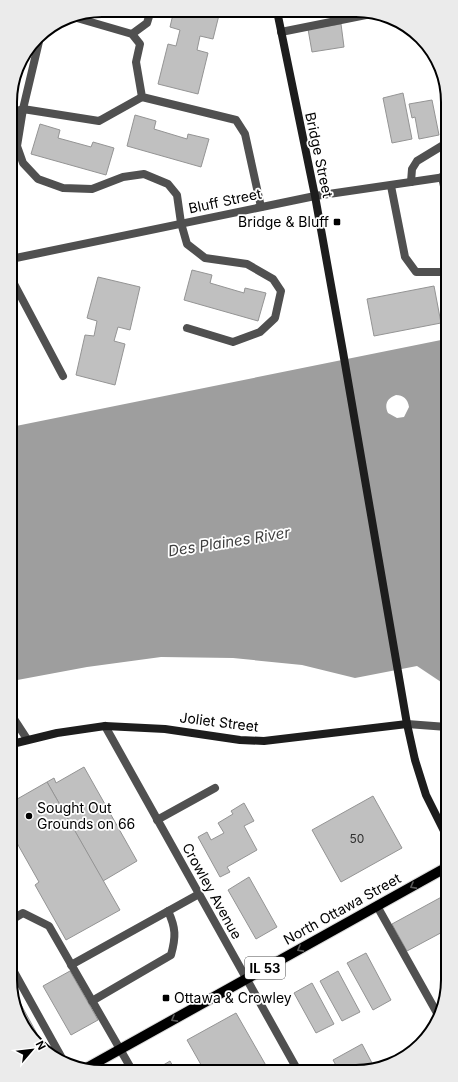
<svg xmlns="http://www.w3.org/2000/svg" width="458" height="1082" font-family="Inter,sans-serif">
  <rect width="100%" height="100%" fill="#fff"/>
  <path fill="#9e9e9e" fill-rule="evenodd" d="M446 339 447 686 417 666 355 678 302 665 233 658 161 657 87 667 12 681 11 427ZM396 395C403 395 408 399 409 407L404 417 397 418 388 413C384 405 387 398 396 395Z"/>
  <g fill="#c0c0c0" stroke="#949494">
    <path d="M174 10 220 11 213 39 200 36 197 50 208 53 198 94 158 84 168 44 176 46 180 30 170 27Z"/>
    <path d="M341 24 344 47 312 52 308 29Z"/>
    <path d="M403 93 412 139 392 143 383 98Z"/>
    <path d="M432 100 439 135 419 139 415 117 412 118 409 104Z"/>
    <path d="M135 115 156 121 154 129 187 139 188 134 209 139 201 167 127 146Z"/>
    <path d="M40 124 60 130 58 138 91 147 93 142 114 148 106 175 31 154Z"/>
    <path d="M192 270 212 275 210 283 244 293 245 288 266 293 258 321 184 300Z"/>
    <path d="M98 277 140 287 130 330 118 327 114 341 125 344 115 385 76 375 85 335 94 336 97 321 87 318Z"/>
    <path d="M434 286 441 323 374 336 367 299Z"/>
    <path d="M84 767 137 861 103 881 47 782 54 778 56 783Z"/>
    <path d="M47 782 120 910 66 940 35 885 39 882 13 836 12 809 15 807 12 802Z"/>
    <path d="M373 796 402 848 341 882 312 830Z"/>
    <path d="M244 803 254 821 244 826 257 850 227 867 230 872 220 877 198 837 207 832 211 840 224 833 218 823 233 814 231 811Z"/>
    <path d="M249 877 277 927 256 939 228 890Z"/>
    <path d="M447 894 448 929 407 951 392 924Z"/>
    <path d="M366 953 391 1000 373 1010 347 963Z"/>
    <path d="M70 971 98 1020 71 1035 43 986Z"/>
    <path d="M338 971 360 1012 342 1021 320 981Z"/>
    <path d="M448 980V986L447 989 443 982Z"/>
    <path d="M312 983 334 1024 316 1033 294 993Z"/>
    <path d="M13 990 47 1052 41 1049 13 1004Z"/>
    <path d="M236 1013 268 1069 204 1070 187 1040Z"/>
    <path d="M362 1044 372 1063 365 1067 366 1069H338L333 1060Z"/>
    <path d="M170 1061 175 1070H155Z"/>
  </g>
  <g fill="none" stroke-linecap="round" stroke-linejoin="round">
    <g stroke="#dbdbdb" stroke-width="12">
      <path id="primary" d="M83 1070 447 867"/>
    </g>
    <g stroke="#505050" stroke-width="8">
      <path d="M70 16 132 34 140 44 136 62 142 97 236 120 245 134 261 207"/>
      <path d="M281 32 376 13"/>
      <path d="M132 34 147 23 151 10"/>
      <path d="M142 97 99 121 23 109 17 146 23 163 38 179 63 188 92 189 123 177 144 174 168 184 177 195 181 223 187 244 205 258 247 264 273 279 281 291 275 318 260 332 233 342 187 328"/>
      <path d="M10 113 23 109 41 33"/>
      <path d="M442 177 445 191"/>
      <path d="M411 182 412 169 417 161 445 144"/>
      <path d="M391 186 405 257 416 272H442L446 270"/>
      <path d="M11 278 63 376"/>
      <path d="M12 716 27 739"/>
      <path d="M157 820 215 788"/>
      <path d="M377 906 437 1013"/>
      <path d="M13 919 23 913 49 926 132 1070"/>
      <path d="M71 965 199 894"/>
      <path d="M13 970 63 1060"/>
      <path d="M92 1001 171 955C176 937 176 928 168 911"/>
    </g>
    <g stroke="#505050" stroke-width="8">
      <path d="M11 259 315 196 445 177"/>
      <path d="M407 724 447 727"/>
      <path d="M105 726 297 1069"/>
    </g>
    <g stroke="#1d1d1d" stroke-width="8">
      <path d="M277 11 315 196 343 352 407 724 415 760 426 795 447 837"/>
      <path d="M12 744 57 733 105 726 165 729 240 740 264 741 407 724"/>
    </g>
    <use href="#primary" stroke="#000" stroke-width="10"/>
  </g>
  <defs><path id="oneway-chevron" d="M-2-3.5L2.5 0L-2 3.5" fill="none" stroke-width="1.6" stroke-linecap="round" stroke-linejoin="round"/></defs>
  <g stroke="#595959">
    <use href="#oneway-chevron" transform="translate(413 886) rotate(151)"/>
    <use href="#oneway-chevron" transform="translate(300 949) rotate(151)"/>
    <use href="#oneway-chevron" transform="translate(174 1019) rotate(151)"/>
  </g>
  <g fill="#000" stroke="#fff" stroke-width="1.5">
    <rect x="333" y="218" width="8" height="8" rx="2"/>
    <circle cx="29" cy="816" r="4"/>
    <rect x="162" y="994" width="8" height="8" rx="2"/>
  </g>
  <g text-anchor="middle" stroke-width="3.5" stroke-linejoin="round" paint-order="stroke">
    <g font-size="12" fill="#303030">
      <text x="357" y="843">50</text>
    </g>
    <rect fill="#fff" stroke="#4c4c4c" stroke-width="1" x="245" y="957" width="40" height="22" rx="3"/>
    <g font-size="13" font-weight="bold" fill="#000">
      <text x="265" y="973">IL 53</text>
    </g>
    <g font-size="14" fill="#000" stroke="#fff">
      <text transform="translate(319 155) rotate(78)" y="5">Bridge Street</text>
      <text transform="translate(225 201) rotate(-12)" y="5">Bluff Street</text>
      <text transform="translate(219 722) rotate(7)" y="5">Joliet Street</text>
      <text transform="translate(212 891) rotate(61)" y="5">Crowley Avenue</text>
      <text transform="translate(342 909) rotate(-29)" y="5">North Ottawa Street</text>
    </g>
    <g font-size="14" fill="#000" stroke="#fff" text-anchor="start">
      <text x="329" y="227" text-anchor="end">Bridge &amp; Bluff</text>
      <text x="37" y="813">Sought Out<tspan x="37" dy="16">Grounds on 66</tspan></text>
      <text x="174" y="1003">Ottawa &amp; Crowley</text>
    </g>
    <g font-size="15" font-style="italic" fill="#3f3f3f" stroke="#fff">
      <text transform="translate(229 542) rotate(-9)" y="5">Des Plaines River</text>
    </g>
  </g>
  <path d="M0 0H458V1082H0ZM102 17H356A85 85 0 0 1 441 102V980A85 85 0 0 1 356 1065H102A85 85 0 0 1 17 980V102A85 85 0 0 1 102 17Z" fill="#ebebeb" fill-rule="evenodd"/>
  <path fill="none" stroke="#000" stroke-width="2" d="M102 17H356A85 85 0 0 1 441 102V980A85 85 0 0 1 356 1065H102A85 85 0 0 1 17 980V102A85 85 0 0 1 102 17Z"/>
  <g transform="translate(32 1050) rotate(62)" stroke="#ffffff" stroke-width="3" paint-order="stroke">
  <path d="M0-3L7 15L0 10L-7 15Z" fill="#000000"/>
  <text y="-6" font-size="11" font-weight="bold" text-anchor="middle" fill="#000000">N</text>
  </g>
</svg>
